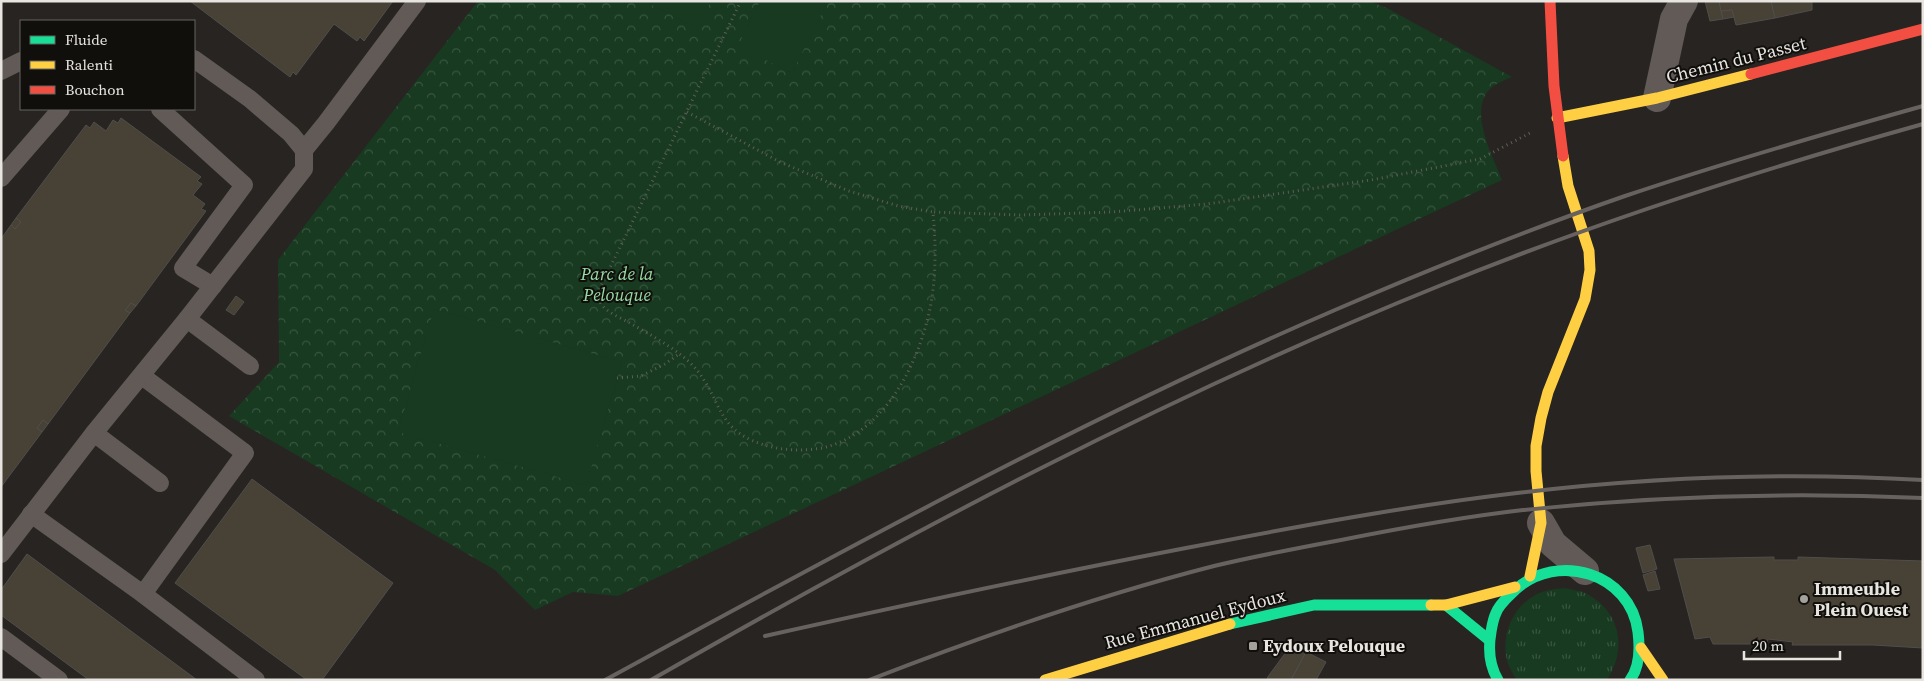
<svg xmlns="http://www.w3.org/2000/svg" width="1924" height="681" font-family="'Source Serif 4',serif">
  <defs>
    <pattern id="grass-tufts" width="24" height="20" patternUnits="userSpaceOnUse" patternTransform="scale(1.25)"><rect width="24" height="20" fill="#173a20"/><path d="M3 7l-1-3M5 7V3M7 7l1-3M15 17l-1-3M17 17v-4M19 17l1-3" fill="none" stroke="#395640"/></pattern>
    <pattern id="park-crowns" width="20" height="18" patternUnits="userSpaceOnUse" patternTransform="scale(1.25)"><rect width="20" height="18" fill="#173a20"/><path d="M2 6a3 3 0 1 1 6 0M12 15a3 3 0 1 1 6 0" fill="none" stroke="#395640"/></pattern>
  </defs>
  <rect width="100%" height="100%" fill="#272421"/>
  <path fill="url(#grass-tufts)" d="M1566 588C1572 590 1579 590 1585 593 1620 610 1628 648 1607 680H1517C1514 676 1511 671 1509 666 1499 642 1510 610 1532 597 1542 590 1554 589 1566 588Z"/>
  <path fill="url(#park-crowns)" d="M478 1H1369L1387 8 1512 77C1505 80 1497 83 1491 88 1467 110 1493 156 1502 180L618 596 573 592 535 610 495 570 229 416 279 362 278 260Z"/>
  <g fill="#173a20">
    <path d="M644 1H711L697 28Z"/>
    <path d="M760 1H828L792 73 738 46Z"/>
    <path d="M434 309 622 362 586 485 398 432Z"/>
  </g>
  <g fill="#474136" stroke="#504e4b">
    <path d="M190 1H393L364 41 360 37 357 41 334 24 296 75 293 72 290 77Z"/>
    <path d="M1705 1H1719L1723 19 1710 21Z"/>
    <path d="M1719 1H1771L1775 18 1736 25 1732 10 1721 11Z"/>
    <path d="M1771 1H1812V10L1775 18Z"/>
    <path d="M1732 10 1734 17 1723 19 1721 11Z"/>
    <path d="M121 118 201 177 197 181 202 184 193 195 205 204 201 209 206 211 136 306 131 303 125 310 130 313 48 424 43 420 37 428 42 432 1 487V239L11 225 15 229 21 222 16 218 86 125 90 128 94 122 106 131 113 120 118 123Z"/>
    <path d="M16 218 21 222 15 229 11 225Z"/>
    <path d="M236 296 244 302 234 315 226 310Z"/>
    <path d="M131 303 136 306 130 313 125 310Z"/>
    <path d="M43 420 48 424 42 432 37 428Z"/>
    <path d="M252 479 393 583 322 680H307L175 583Z"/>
    <path d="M1650 545 1657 569 1643 573 1636 548Z"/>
    <path d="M27 554 197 680H89L1 615V590Z"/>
    <path d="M1774 557V560H1798V557L1923 561V648L1873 645H1792L1793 642 1768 639 1767 644H1713L1710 637 1695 639 1674 559Z"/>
    <path d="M1655 571 1660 589 1648 591 1643 575Z"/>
    <path d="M1292 644 1306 652 1291 680H1271L1267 678Z"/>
    <path d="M1306 652 1326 662 1316 680H1291Z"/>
  </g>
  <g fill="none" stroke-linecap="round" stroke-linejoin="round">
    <g stroke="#625d5a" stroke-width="3" stroke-dasharray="1 4" stroke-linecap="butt">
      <path d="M741 1 599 290C599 296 598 300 602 305 608 313 621 318 630 323 647 333 666 343 681 355 690 362 698 370 704 380 720 405 721 426 751 440 773 450 798 452 822 448 891 433 929 345 934 280 936 257 935 235 933 212L1021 215 1112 212 1207 204 1371 180 1480 159 1530 133"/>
      <path d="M687 112 780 162 849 191 898 206 933 212"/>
      <path d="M617 378 641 376 665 364 679 354"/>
    </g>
    <g stroke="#615a56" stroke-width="18">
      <path d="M1 71 21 61"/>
      <path d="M160 109 244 185 183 268 213 286"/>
      <path d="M304 150 326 123 417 1"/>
      <path d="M1 178 61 109"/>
      <path d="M187 319 250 366"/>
      <path d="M142 376 245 453 143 594"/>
      <path d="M94 433 160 483"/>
      <path d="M31 514 143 594 256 680"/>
      <path d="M1 554 94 433 187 319 304 169V150L291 134 250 99 194 59"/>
      <path d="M1 637 59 680"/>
    </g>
    <g stroke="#615a56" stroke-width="28">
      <path d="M1657 98 1674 19 1684 1"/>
      <path d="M1541 523 1553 544 1585 571"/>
    </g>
    <g stroke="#16e098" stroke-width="11">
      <path d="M1446 605 1489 640"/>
      <path d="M1230 624 1314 605H1431"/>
      <path d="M1498 680C1489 665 1488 649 1491 632 1492 626 1493 619 1496 613 1499 604 1508 597 1515 590 1557 551 1631 573 1638 632 1640 648 1640 667 1630 680"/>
    </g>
    <g stroke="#ffcf43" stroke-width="11">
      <path d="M1557 118 1657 98 1751 74"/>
      <path d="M1530 576 1541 523 1536 471V446L1541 418 1548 392 1585 299 1590 270 1589 251 1568 186 1563 156"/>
      <path d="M1431 605H1446L1515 587"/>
      <path d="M1641 648 1663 680"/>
      <path d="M1045 680 1230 624"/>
    </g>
    <g stroke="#f24e42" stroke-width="11">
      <path d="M1550 1 1554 86 1563 156"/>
      <path d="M1751 74 1923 29"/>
    </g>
    <g stroke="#67625f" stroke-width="4">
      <path d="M765 636C904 605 1045 575 1186 548 1295 527 1406 506 1517 493 1650 477 1789 472 1923 480"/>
      <path d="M605 680C844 550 1084 418 1335 310 1430 269 1527 230 1625 196 1723 163 1823 134 1923 106"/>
      <path d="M651 680C906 534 1166 396 1439 286 1596 222 1759 170 1923 124"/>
      <path d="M869 680C982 636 1097 596 1214 566 1256 556 1298 548 1341 540 1401 528 1462 517 1523 510 1655 496 1789 492 1923 498"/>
    </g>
  </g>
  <g fill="#a4a19d" stroke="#110f0c" stroke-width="2">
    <circle cx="1804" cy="599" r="5"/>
    <rect x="1248" y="641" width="10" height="10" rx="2.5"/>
  </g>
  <g text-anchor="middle" stroke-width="4" stroke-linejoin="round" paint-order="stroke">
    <g font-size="18" fill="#e8e5e0" stroke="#110f0c">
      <text transform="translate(1736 60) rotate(-14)" y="6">Chemin du Passet</text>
      <text transform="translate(1195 619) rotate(-15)" y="6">Rue Emmanuel Eydoux</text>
    </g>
    <g font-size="18" font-style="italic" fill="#96dba4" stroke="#110f0c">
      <text x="617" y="280">Parc de la<tspan x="617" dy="21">Pelouque</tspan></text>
    </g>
    <g font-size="18" font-weight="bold" fill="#e8e5e0" stroke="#110f0c" text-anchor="start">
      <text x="1814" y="595">Immeuble<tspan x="1814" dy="21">Plein Ouest</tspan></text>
      <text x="1263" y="652">Eydoux Pelouque</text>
    </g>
  </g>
  <rect width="1924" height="681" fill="none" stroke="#e8e5e0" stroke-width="5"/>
  <rect x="20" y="20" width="175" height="90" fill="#110f0c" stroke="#676561"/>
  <rect x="30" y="36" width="25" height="8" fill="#16e098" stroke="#676561"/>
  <text x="65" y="45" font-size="15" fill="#e8e5e0">Fluide</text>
  <rect x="30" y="61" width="25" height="8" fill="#ffcf43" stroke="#676561"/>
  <text x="65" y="70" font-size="15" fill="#e8e5e0">Ralenti</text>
  <rect x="30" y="86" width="25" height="8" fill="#f24e42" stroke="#676561"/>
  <text x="65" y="95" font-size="15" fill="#e8e5e0">Bouchon</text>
  <path d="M1744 651v8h96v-8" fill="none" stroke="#e8e5e0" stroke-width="2.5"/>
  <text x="1752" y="651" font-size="15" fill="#e8e5e0" stroke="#110f0c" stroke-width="4" paint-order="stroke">20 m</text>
</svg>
